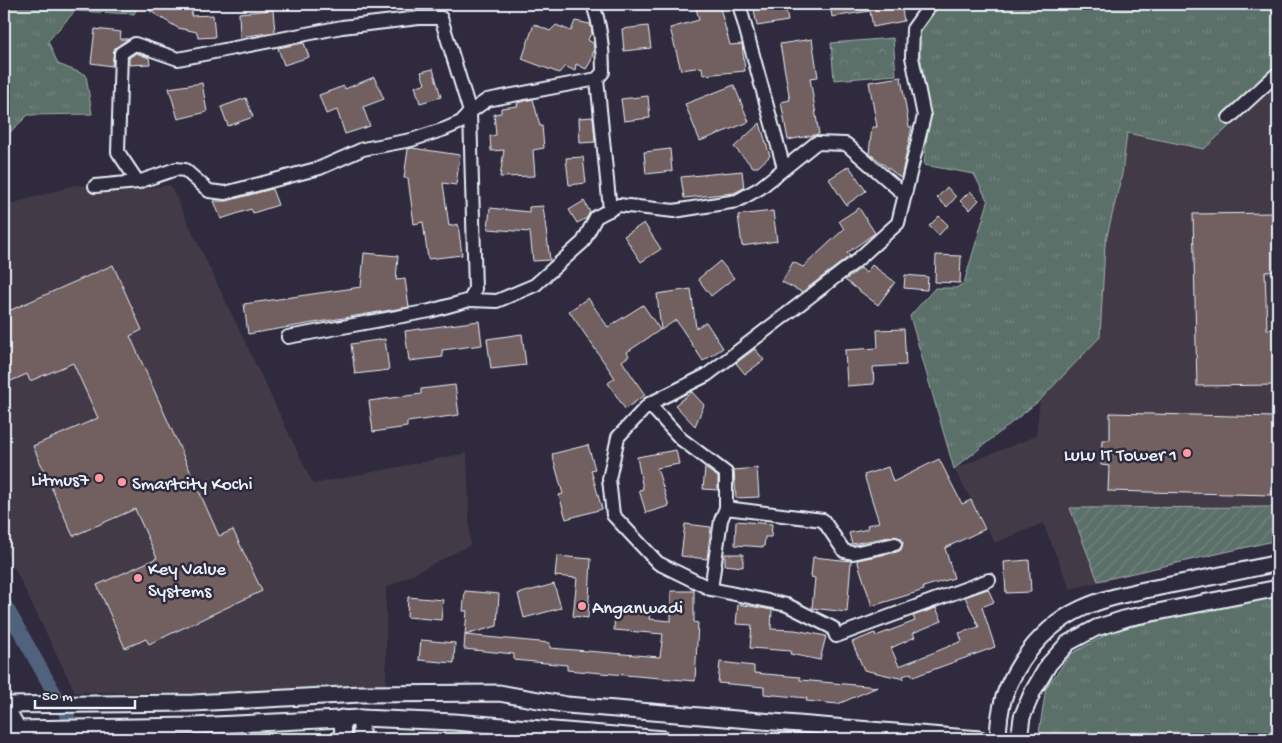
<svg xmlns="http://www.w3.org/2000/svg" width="1282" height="743" font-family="'Gochi Hand',sans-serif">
  <defs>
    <pattern id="grass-tufts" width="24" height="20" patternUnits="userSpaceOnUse" patternTransform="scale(1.25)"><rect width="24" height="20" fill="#5a6f68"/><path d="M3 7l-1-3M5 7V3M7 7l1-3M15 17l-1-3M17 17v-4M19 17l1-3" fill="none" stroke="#72847e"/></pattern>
    <pattern id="park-crowns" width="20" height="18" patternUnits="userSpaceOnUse" patternTransform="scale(1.25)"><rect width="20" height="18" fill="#5a6f68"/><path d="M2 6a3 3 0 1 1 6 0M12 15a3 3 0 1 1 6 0" fill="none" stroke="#72847e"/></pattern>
    <pattern id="garden-furrows" width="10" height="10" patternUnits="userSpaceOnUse" patternTransform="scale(1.25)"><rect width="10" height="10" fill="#5a6f68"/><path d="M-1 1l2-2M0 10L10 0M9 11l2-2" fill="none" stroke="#72847e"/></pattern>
  </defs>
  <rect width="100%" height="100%" fill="#2f2a3d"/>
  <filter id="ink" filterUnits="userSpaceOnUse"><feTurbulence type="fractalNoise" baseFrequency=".02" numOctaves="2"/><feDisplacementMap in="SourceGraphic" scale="10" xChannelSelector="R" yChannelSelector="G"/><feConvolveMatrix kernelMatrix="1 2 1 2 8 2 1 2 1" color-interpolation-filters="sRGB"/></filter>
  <g filter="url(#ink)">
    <g fill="#433a47">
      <path d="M1278 82V540L1070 589 1043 523 995 543 954 469 1036 436 1040 400 1100 337 1105 244 1122 174 1127 133 1204 149Z"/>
      <path d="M75 185 130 189 170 185 313 484 467 453 470 545 386 588V695L75 692 4 547V206Z"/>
    </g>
    <g fill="url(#grass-tufts)" stroke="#a1b0b0">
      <path d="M4 4H139L134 14 75 11 48 41 58 64 86 75 92 114 28 115 4 138Z"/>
      <path d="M935 4H1278V82L1204 149 1127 133 1122 174 1105 244 1100 337 1040 400 954 469 910 316 935 288H956L964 283 988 202 974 174 924 165 929 116 917 32Z"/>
      <path d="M1278 594V739H1038L1046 688 1071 654 1113 631Z"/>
    </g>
    <path fill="url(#park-crowns)" stroke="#a1b0b0" d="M893 38 896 75 834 80 831 43Z"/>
    <path fill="url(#garden-furrows)" stroke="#a1b0b0" d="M1278 507V540L1098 581 1070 508Z"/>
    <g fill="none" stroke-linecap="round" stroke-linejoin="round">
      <path stroke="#51647c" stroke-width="14" d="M4 603 80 739"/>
    </g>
    <g fill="#725e5e" stroke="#e8f1f8">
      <path d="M154 4H194L191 16 213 15 215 37 198 38 197 32 178 28 150 11Z"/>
      <path d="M695 4H719L730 45 742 44 745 71 703 75 702 67 681 70 670 28 699 20Z"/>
      <path d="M753 4H785L788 21 757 26Z"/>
      <path d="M830 4H901L904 21 873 27 870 11 832 17Z"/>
      <path d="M273 10 275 32 240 37 239 13Z"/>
      <path d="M575 21 590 24 592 31 588 40 593 43 594 49 591 61 586 69 576 64 575 71 565 66 559 73 522 59 534 24 550 31 556 25 571 31Z"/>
      <path d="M648 26 651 48 624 51 622 29Z"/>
      <path d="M95 29 121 32 120 39H128L114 49 112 66 91 63Z"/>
      <path d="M812 39 818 77 810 78 819 134 788 140 781 102 790 100 780 44Z"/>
      <path d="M304 43 309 57 284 65 278 48Z"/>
      <path d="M136 53 149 58 150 64 129 65V58Z"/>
      <path d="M433 69 441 97 420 103 415 86 425 84 421 72Z"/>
      <path d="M374 77 384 99 363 107 370 126 345 134 337 110 326 114 319 95 344 86 345 89Z"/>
      <path d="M901 77 909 127H912L901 178 869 153 872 127H877L869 82Z"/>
      <path d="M202 83 207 112 178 119 169 88Z"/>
      <path d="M734 85 749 122 700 141 685 104Z"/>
      <path d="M648 96 650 118 624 121 621 99Z"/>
      <path d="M246 98 253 117 228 126 221 107Z"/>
      <path d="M533 99 540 126H542L544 148 533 150 535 176 500 177 504 150 491 151 490 136 496 135 494 114 501 113V108L518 106 517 103Z"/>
      <path d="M593 117 595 142 580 143 579 118Z"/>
      <path d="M760 123 770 156 758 167H753L734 147Z"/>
      <path d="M412 148 460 155 456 185 443 183 449 226 458 224 462 255 428 259 423 222 414 224 408 178H404L408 149Z"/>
      <path d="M670 149 672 171 646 174 644 152Z"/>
      <path d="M583 157 586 183 569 185 566 158Z"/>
      <path d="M849 166 866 191 846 205 829 179Z"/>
      <path d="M742 171 744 188 734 193 684 198 681 177Z"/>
      <path d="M947 187 956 197 947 207 937 198Z"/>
      <path d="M272 189 278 205 253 213 251 209 221 219 214 201H227Z"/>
      <path d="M970 191 979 200 970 210 960 201Z"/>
      <path d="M584 201 590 212 587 218 577 223 569 210Z"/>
      <path d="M543 206 550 260 533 261 530 232 488 229 490 208 529 212V207Z"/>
      <path d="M859 208 875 233 847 253 850 256 802 292 782 282 793 262 803 267 844 229 839 221Z"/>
      <path d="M773 211 777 241 742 246 738 215Z"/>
      <path d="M1278 213V271L1265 272 1267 329H1278V385L1197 386 1193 214Z"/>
      <path d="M939 216 948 225 939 235 929 226Z"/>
      <path d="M644 223 661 249 641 262 624 236Z"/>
      <path d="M364 253 398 256 396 280 405 279 409 307 248 334 244 304 361 287Z"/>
      <path d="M936 255 961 256 960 283 935 282Z"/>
      <path d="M720 261 734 278 711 296 698 279Z"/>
      <path d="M113 265 142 330 130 336 219 536 233 530 262 591 149 644 146 639 125 648 97 585 157 558 135 509 73 536 33 446 98 418 73 363 30 381 27 374 4 384V313Z"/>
      <path d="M872 265 895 282 878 305 845 280 861 268 866 273Z"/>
      <path d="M905 275 928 277 927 290 904 288Z"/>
      <path d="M691 289 696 328 706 322 723 348 703 361 676 320 661 330 657 294Z"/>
      <path d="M588 298 608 327 643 305 660 330 627 352 629 356 622 361 645 395 625 409 608 383 615 378 569 311Z"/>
      <path d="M479 321 482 345 442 350 443 357 409 361 405 331Z"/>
      <path d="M904 329 906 365 873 367 874 384 847 386 845 350 878 348 877 330Z"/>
      <path d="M522 334 526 365 491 369 487 339Z"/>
      <path d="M385 339 389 370 355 374 351 344Z"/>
      <path d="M755 349 764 360 745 374 736 363Z"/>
      <path d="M455 385 459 415 407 422V427L373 432 369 401 421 394V389Z"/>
      <path d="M692 392 704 405 695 426 675 405Z"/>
      <path d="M1110 413 1274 417 1272 495 1108 491 1109 466 1101 465 1102 440H1110Z"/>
      <path d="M588 445 595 469 591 470 602 509 566 519 559 495 563 494 552 454Z"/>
      <path d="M676 450 679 464 657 468 669 506 646 513 639 490 643 489 637 457Z"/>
      <path d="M939 459 962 504 971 500 985 529 945 548 954 578 923 587 924 590 872 606 857 560 897 552 901 550 903 543 901 538 894 536 852 544 849 533 868 529 867 525 879 522 864 475 888 467 893 482Z"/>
      <path d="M705 468 718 477V490L703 489Z"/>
      <path d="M757 468 759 497 736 498 734 470Z"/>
      <path d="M736 521 772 524 771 537H765L764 547 735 545Z"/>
      <path d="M685 524 711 527 707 559 681 556Z"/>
      <path d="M725 554H743V567L725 565Z"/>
      <path d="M557 556 591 559 588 618 573 616 577 578 555 576Z"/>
      <path d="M813 557 851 561 847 612 812 608 815 578 811 577Z"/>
      <path d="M1029 560 1031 592 1006 593 1004 562Z"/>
      <path d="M554 584 561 608 524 618 518 594Z"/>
      <path d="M988 589 994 602 982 607 995 647 913 677 911 673 903 676 904 679 864 670 852 642 875 633 876 636 915 621 913 616 936 608 942 621 913 633 915 637 891 648 899 666 930 654 962 641 959 633 979 627 965 597Z"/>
      <path d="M465 591 499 594 497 626 465 635 467 611H463Z"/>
      <path d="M671 591H694V622L698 623 695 681 567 670V665L514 660V654L464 649 465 635 550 643V648L660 657 663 634 614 630 615 609 650 612 649 619 671 621Z"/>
      <path d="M408 597 443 600 441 620 407 617Z"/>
      <path d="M738 604 772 610 771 629 795 630 826 636 820 660 790 654 791 651 750 648 752 625 736 624Z"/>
      <path d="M421 640 455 643 454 663 419 660Z"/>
      <path d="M720 662 754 666V673L800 677V680L878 687 838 704 806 701 807 698 764 694V687L718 683Z"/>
    </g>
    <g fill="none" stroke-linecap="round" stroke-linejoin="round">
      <g stroke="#e8f1f8" stroke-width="16">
        <g id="minor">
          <path d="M739 4 784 168"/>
          <path d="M931 4 913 29 912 57 924 116 898 223 855 262 707 375 649 404 618 437 609 479 613 515 658 563 711 589 787 605 833 628 836 636 989 580"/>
          <path d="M597 79 610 210"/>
          <path d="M1229 118 1278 73"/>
          <path d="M138 182 118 152 121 53 135 44 178 59 342 27 419 18H441L470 112 475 289 470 300 430 311 288 337"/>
          <path d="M95 186 138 182 176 169 185 170 209 191 225 193 320 168 363 149 411 140 445 129 461 122 470 112 487 100 597 79 603 72C603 47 601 27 593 4"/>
          <path d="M470 300 497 301 535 285 583 242 596 217 619 205 674 211 737 201 760 188 816 143 846 144 905 195"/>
          <path d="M649 404 681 439 726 473V508"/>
          <path d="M711 589 721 520 726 508 823 520 844 551 853 553 895 544"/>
        </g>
      </g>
      <g stroke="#e8f1f8" stroke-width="19">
        <g id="tertiary">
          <path d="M4 705 193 703 361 694 499 693 567 705 980 739"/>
          <path d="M342 718 343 739"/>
          <path d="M361 718V739"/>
          <path d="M17 729 193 726 361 718 454 722 664 739"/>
          <path d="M998 739C999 706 1004 689 1022 661 1061 603 1107 598 1170 585 1206 578 1242 571 1278 563"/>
          <path d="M1019 739 1022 717 1033 691 1049 664 1068 643 1096 628 1127 618 1278 588"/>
        </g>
      </g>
      <g stroke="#e8f1f8" stroke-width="21">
        <path id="secondary" d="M4 707 22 739"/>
      </g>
      <use href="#minor" stroke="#2f2a3d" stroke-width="12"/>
      <use href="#tertiary" stroke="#2f2a3d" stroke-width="15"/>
      <use href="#secondary" stroke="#2f2a3d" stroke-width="18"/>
    </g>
  </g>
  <g fill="#ff9aa2" stroke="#2f2a3d" stroke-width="2">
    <circle cx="1187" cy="453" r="5"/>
    <circle cx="99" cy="478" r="5"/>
    <circle cx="122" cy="482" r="5"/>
    <circle cx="138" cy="578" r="5"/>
    <circle cx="582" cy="606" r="5"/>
  </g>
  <g text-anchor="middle" stroke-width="5" stroke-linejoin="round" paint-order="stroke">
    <g font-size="19" fill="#e8f1f8" stroke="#2f2a3d" text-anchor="start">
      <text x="1177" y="460" text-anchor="end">LuLu IT Tower 1</text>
      <text x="89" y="485" text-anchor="end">Litmus7</text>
      <text x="132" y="489">Smartcity Kochi</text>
      <text x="148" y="574">Key Value<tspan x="148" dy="22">Systems</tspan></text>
      <text x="592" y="613">Anganwadi</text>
    </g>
  </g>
  <rect width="1282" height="743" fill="none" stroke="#2f2a3d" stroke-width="20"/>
  <rect x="10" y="10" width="1262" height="723" fill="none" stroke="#e8f1f8" stroke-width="2" filter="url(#ink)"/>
  <path d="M35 700v8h100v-8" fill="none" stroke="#e8f1f8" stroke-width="2.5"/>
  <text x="42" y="700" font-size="15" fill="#e8f1f8" stroke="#2f2a3d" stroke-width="4" paint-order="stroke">50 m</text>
</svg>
